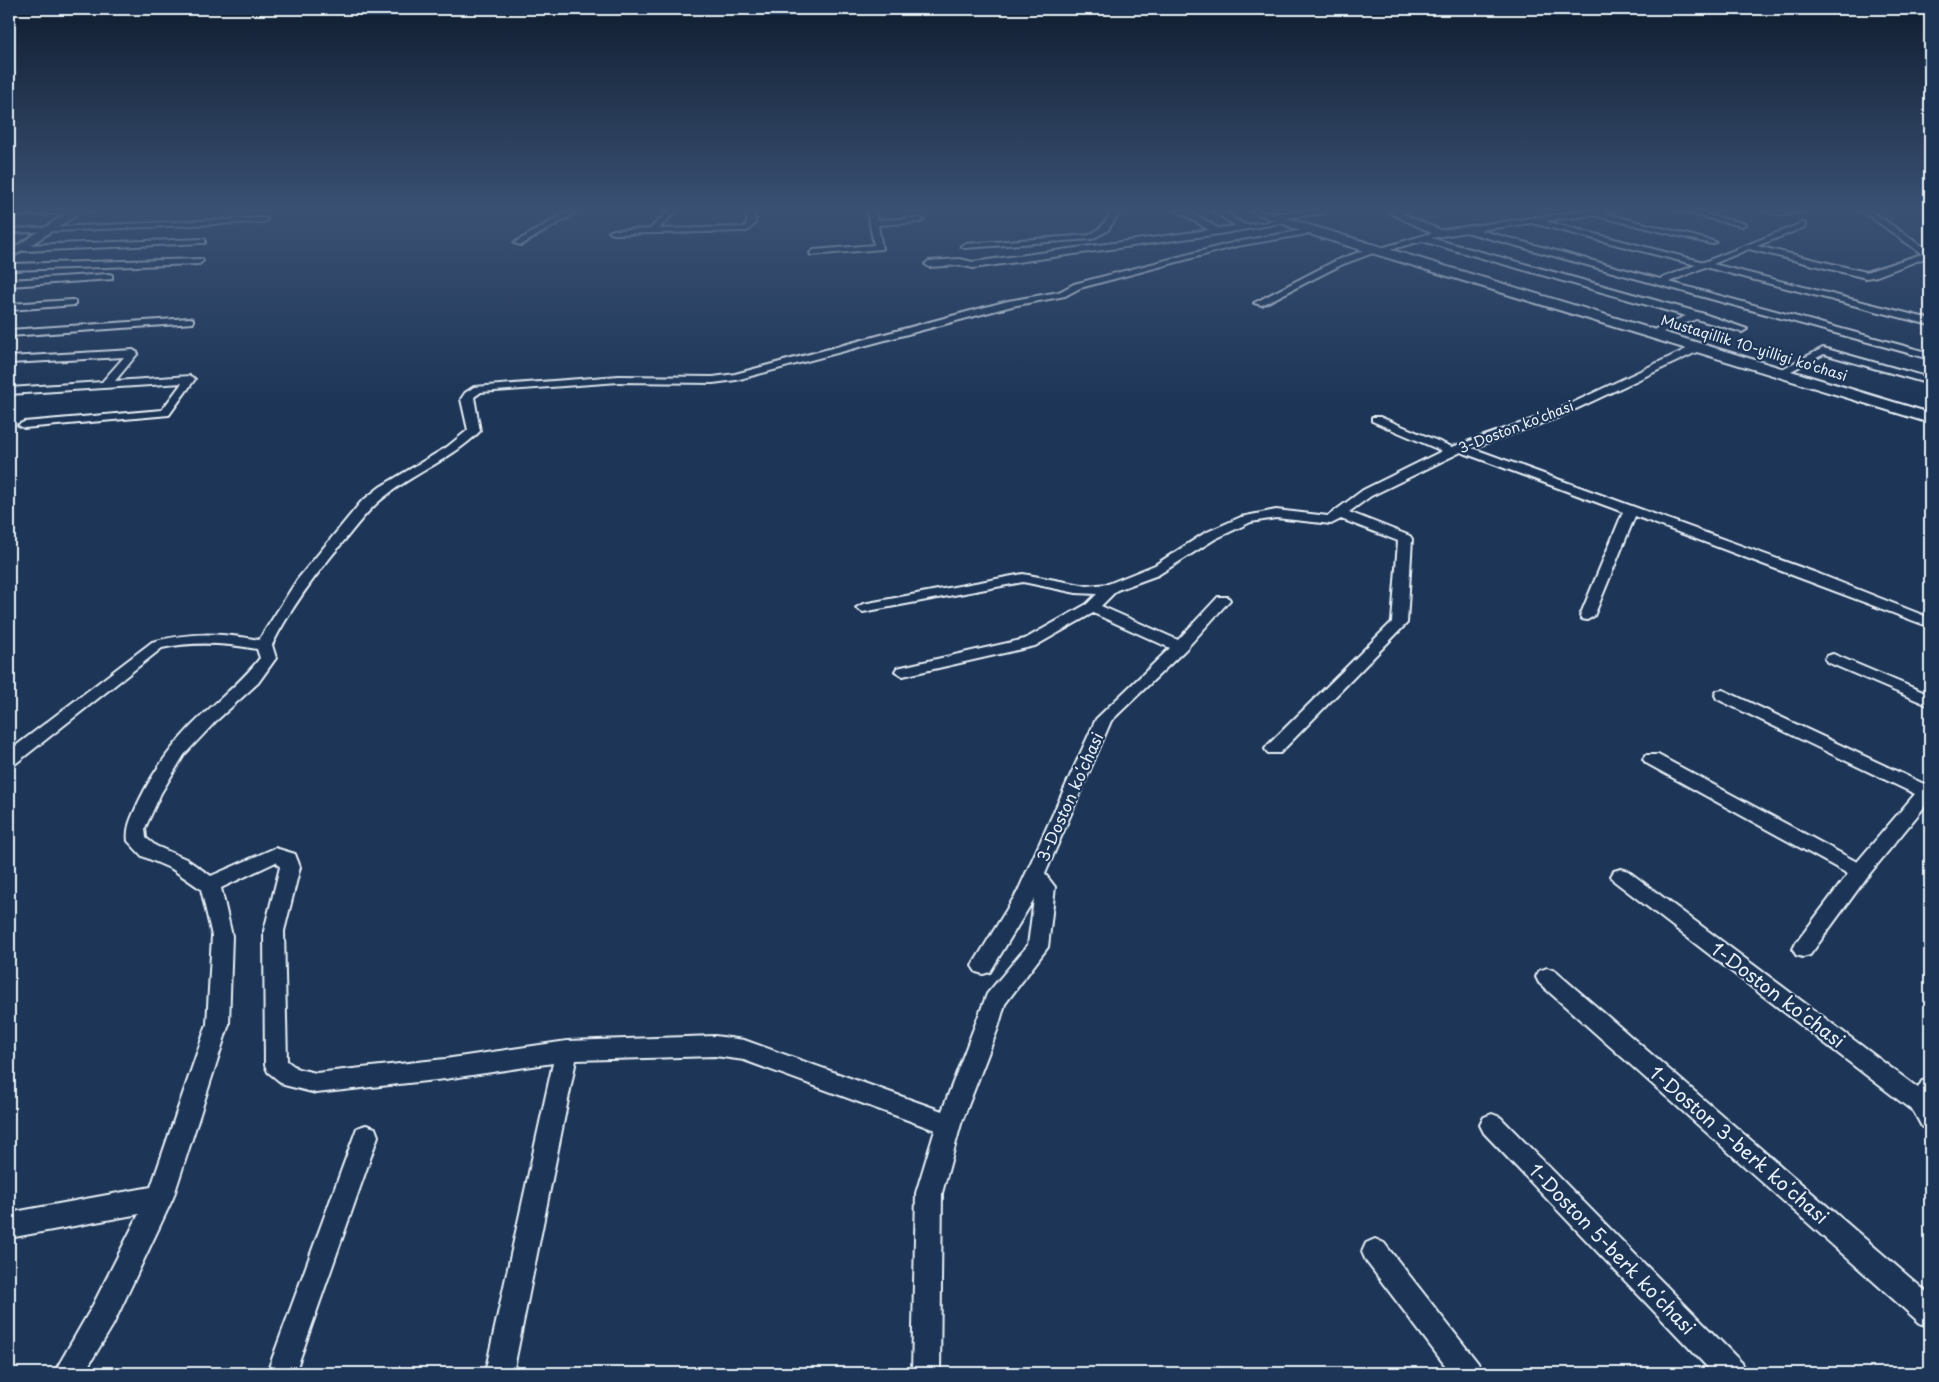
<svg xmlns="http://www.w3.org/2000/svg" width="1939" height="1382" font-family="'Playpen Sans',sans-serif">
  <rect width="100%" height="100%" fill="#1d3557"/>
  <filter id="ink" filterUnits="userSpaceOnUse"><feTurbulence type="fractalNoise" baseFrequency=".02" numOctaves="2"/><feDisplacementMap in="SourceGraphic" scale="10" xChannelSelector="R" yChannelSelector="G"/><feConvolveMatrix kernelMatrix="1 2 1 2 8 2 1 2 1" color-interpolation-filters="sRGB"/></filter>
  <g filter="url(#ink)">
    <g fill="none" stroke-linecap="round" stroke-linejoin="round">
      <g stroke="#e8f1f8" stroke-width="4">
        <g id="street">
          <path d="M41 210H93L89 212 9 216V212Z"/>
          <path d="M570 210H580L521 245 514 243Z"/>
          <path d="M669 210H677L659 229 745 227 747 224V210H755V224L747 231 613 234 609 232 613 230 650 229Z"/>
          <path d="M867 210H875L877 220 920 218 924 220 920 222 878 225 882 249 811 255 810 253 814 250 874 245Z"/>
          <path d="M1114 210H1122L1107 231 1092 239 965 248 961 246 965 244 1090 235 1101 227Z"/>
          <path d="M1177 210H1187L1218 228 1236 226 1211 210H1221L1245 225 1288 219 1292 221 1219 234 973 268 960 265 929 267 925 264 929 261 960 259 973 262 1209 230Z"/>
          <path d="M1415 210 1402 214 1441 230 1593 210H1615L1603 213 1716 242 1712 244 1593 215 1544 221 1704 262 1802 223H1805V227L1757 246 1866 272 1922 254 1861 210H1870L1930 252V256L1877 276 1866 278 1749 249 1713 264 1930 319V325L1705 267 1669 282 1930 353V359L1466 232 1431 238 1701 313 1747 329 1742 332 1696 319 1658 334 1655 333V329L1686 316 1422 241 1381 252V248L1432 233 1390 213 1398 210ZM1532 223 1696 265 1660 279 1479 230Z"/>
          <path d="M1674 210H1689L1746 224 1742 226Z"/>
          <path d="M1763 210H1811L1783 215Z"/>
          <path d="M266 218 267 220 263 222 9 233V229Z"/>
          <path d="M1310 229 1314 231 1313 233 1237 246 1080 288 1065 296 1012 306 736 380 713 383 619 382 481 392 474 397 480 431 478 433C451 459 416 472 387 495 369 508 357 525 343 542 316 574 291 607 272 645L276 658 258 683 216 721 184 755 161 793 145 828 146 838 156 846 186 859 211 876 275 848 295 854 300 867 284 931 287 1061 298 1069 316 1073 445 1059 567 1041 715 1036 744 1040 942 1111 987 994 1028 945 1034 899 990 972 983 974 976 972 972 966 1018 891 1096 719 1170 648 1093 613 1035 646 903 676 895 671 897 668 1025 639 1087 604 1097 594 1076 593 1023 582 863 612 856 608 863 604 1023 574 1087 586 1108 584 1155 565 1205 533 1241 517 1276 510 1328 516 1363 490 1442 451 1372 421V417H1380L1452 447 1551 413 1693 346H1701V350L1559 417 1472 448 1819 574 1930 618V627L1635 516 1594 616 1587 620 1582 619 1580 616 1623 512 1461 452 1371 496 1349 512 1410 536 1412 539 1407 623 1280 753H1268L1265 749 1268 745 1392 622 1398 541 1341 519 1331 524 1276 518 1251 522 1215 539 1158 575 1117 590 1101 606 1178 640 1218 597H1228L1230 600 1185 650 1111 721 1045 874 1055 887 1048 947 1005 1004 998 1028 961 1124 942 1193 940 1373H912L916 1193 935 1130 744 1060 715 1056 576 1060 513 1373H485L553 1063 445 1079 316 1093 284 1085 268 1072 265 1065 264 931 280 867 276 862 221 888 232 936 229 1024 173 1198 113 1325 84 1373H54L93 1305 139 1214 9 1238V1213L151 1187 207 1024 212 936 201 889 172 869 142 856 128 841C126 826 133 815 139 801 155 768 178 737 206 712 225 694 244 679 260 658L257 649C225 643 195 641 162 648L15 764 9 766V751L152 642C190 632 220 633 259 640L297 580 361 502 380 487 447 447 468 430 461 399 465 393 474 387 619 376 713 377 735 374 1008 301 1059 292 1074 284 1236 242Z"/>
          <path d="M205 239V243H202L24 251 20 248 24 245Z"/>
          <path d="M1373 247 1377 250 1376 252 1341 265 1262 305 1254 303 1335 261Z"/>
          <path d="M202 259 203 261 199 264 9 270V264Z"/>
          <path d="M109 274 112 275V279L9 286V280Z"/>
          <path d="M72 300 75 301V305L9 310V304Z"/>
          <path d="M190 318 193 319V323L9 336V330Z"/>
          <path d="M1823 348 1930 378V384L1824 354 1789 372H1781L1780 370Z"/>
          <path d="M133 350 138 353 115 381 190 376 195 379 169 415 24 428 18 425 24 422 162 410 182 383 9 394V388L102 382 124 357 9 363V357Z"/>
          <path d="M1833 654 1930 695V706L1827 662 1825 659 1827 656Z"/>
          <path d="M1723 690 1924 784 1930 782V800L1867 877 1810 955 1803 957 1796 955 1793 949 1796 943 1848 874 1646 763 1643 759 1646 755H1658L1857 862 1915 794 1717 699 1715 695 1717 691Z"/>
          <path d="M1621 869 1628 871 1918 1088 1922 1081 1930 1078V1130L1922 1127 1914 1112 1614 881 1611 876 1614 871Z"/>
          <path d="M1547 968 1555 971 1930 1295V1327L1920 1323 1539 983 1536 977 1539 971Z"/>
          <path d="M1492 1114 1500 1117 1742 1363 1746 1373H1713L1484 1133 1480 1125 1484 1117Z"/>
          <path d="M366 1125 375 1128 378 1136 295 1373H267L354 1136 357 1128Z"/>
          <path d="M1375 1239 1384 1243 1478 1363 1482 1373H1451L1366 1261 1362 1252 1366 1243Z"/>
        </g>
      </g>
      <g stroke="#e8f1f8" stroke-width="4">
        <g id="secondary">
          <path d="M72 210H84L9 259V251Z"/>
          <path d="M1248 210C1257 210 1268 214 1276 213 1293 213 1310 210 1328 210L1323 213 1286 218 1930 413V423L1306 233Z"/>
        </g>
      </g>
      <use href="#street" fill="#1d3557" fill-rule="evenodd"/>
      <use href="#secondary" fill="#1d3557" fill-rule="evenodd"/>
    </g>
  </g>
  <linearGradient id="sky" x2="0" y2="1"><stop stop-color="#101d30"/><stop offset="0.52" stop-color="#3a5174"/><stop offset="1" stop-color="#3a5174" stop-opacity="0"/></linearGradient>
  <rect width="1939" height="404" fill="url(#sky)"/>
  <g text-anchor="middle" stroke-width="4.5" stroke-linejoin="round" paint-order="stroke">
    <g font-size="14" fill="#e8f1f8" stroke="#1d3557">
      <text transform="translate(1754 348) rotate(17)" y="5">Mustaqillik 10-yilligi ko'chasi</text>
      <text transform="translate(1516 427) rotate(-21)" y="5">3-Doston koʻchasi</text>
    </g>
    <g font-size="16" fill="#e8f1f8" stroke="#1d3557">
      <text transform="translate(1070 797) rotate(-66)" y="6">3-Doston koʻchasi</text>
    </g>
    <g font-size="19" fill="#e8f1f8" stroke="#1d3557">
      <text transform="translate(1778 995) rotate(37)" y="7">1-Doston koʻchasi</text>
      <text transform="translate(1739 1145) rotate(41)" y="7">1-Doston 3-berk koʻchasi</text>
      <text transform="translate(1612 1249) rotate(46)" y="7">1-Doston 5-berk koʻchasi</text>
    </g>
  </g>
  <rect width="1939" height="1382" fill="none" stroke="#1d3557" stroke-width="30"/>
  <rect x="15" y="15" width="1909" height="1352" fill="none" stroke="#e8f1f8" stroke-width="2" filter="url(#ink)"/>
</svg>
